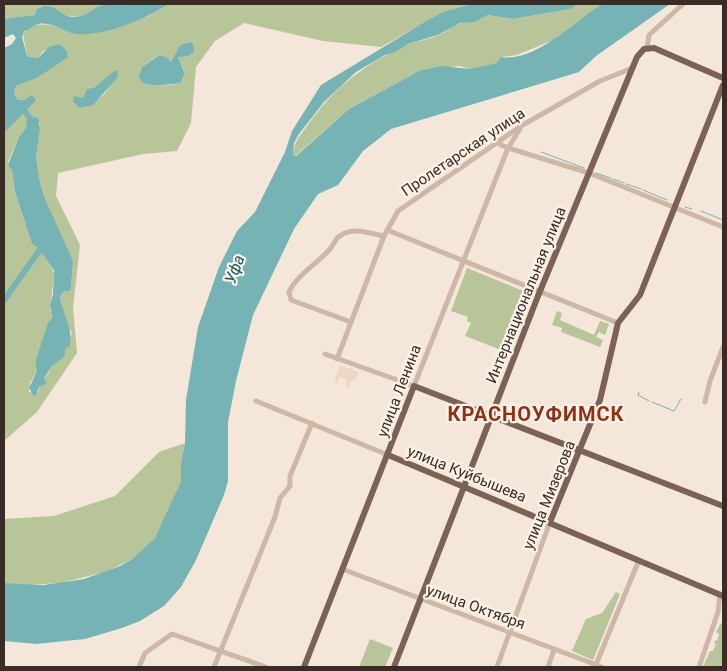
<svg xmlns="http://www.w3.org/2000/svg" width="727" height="671" font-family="Roboto,sans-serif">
  <rect width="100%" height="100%" fill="#f4e7da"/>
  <g fill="#b7c599" fill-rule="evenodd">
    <path d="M4 4H127L102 5 81 17 68 16 50 7H40L35 15 4 19Z"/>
    <path d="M168 4H473L445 11 381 47 323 41 244 23 215 41 196 67 191 123 177 151 143 154 58 173 56 196 80 245 73 308 77 353 37 412 4 441V133L32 103 29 97 24 100H18L14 94 16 86 37 78 68 55 60 44 43 51 38 58 27 56 23 34C37 11 75 38 96 32 120 26 148 20 168 4ZM190 42 178 57C179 62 183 66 184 71 188 90 156 85 145 84 132 69 147 64 158 55L165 57 171 62 180 45ZM115 70C114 89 97 104 79 108L73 102 78 97 83 99 87 89 95 87ZM34 117 40 124 36 157 40 182 44 196 71 256 73 262 71 288 70 291 64 290 60 296 65 321 72 333C67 348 64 355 53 365 50 369 48 375 44 378L47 384 39 387 38 392H29L30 383 37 371 35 363 52 318 50 309 54 275 52 267 38 248 32 244 15 192 12 170 8 162 19 137Z"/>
    <path d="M579 4H603L553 40 517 55 501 57 496 63 469 69 459 66 419 71 349 109 295 156H293C295 139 298 139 307 126 334 87 364 65 406 45 416 41 428 40 439 35 446 32 452 26 459 24 468 20 478 21 488 15L513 19 570 9Z"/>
    <path d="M467 268 531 294 516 330 517 332 509 353 465 336 471 323 467 321 468 317 451 311Z"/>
    <path d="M557 311 562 313 560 320 594 335 600 321 609 324 605 335 599 332 596 337 603 340 600 347 561 332 562 328 552 325Z"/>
    <path d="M185 443 181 463V481L164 520 155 538 132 559 105 572 60 583 23 585 4 583V519L54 516 115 496 159 452Z"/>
    <path d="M616 592 620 594 593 660 572 651 586 619 602 613Z"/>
    <path d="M721 623 723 624V667H703L710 651H713L716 644 714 643 715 640 717 641 719 634 716 632Z"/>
    <path d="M370 639 393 648 385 667H359Z"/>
  </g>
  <path fill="#eed8c0" d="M340 365 359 372 355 381 352 380 349 388 345 386 347 380 339 377 337 384 334 383Z"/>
  <g fill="#76b3b4">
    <path d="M127 4H168C148 19 101 37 76 34 63 32 53 21 38 24 33 26 30 30 24 31L22 37 27 56 38 58 49 47 60 44 67 51 68 57 37 78 16 86 14 94 18 100H24L32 95 36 100 4 133V48L12 44 16 38 13 34 4 38V19L35 15 37 9C53 0 59 15 72 17 86 18 89 10 100 6 109 3 118 7 127 4Z"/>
    <path d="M473 4H579L570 9 513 19 488 15 474 22 460 23 438 35 408 44 395 52 385 55 356 72 324 102 299 134 294 143 293 156H296L349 109 419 71 442 66 469 69 496 63 501 57C535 63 576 20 601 5 608 1 659 4 670 4L596 56 579 72 391 129 363 151 338 185 318 194 294 229 253 315 236 381 228 422V481L224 495 196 560 181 587 164 606 140 621 122 628 85 639 36 644 4 641V583L44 585 84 579 120 566 132 559 155 538 181 481V463L185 443 186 400 198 327 219 267 237 231 255 212 285 152 292 131 321 85 423 23 445 11Z"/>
    <path d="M190 42 193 44 194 52 188 56 178 57 185 74 181 82C175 85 147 87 142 82 140 80 139 77 139 75L142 67 159 55 166 57 171 62 180 45Z"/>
    <path d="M115 70 118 73 117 78 93 105 79 108 73 102 74 96 83 98 87 89 95 87Z"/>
    <path d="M34 117 38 118 40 128 36 157 40 182 44 196 71 256 73 262 71 288 70 291H64L60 296C62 313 75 331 69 347L66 348 64 357 52 366 44 378 47 384 39 387 36 395 34 396 29 388 37 371 35 363 48 323 52 318 50 305 53 294 54 270 38 248 32 244 15 192 12 170 8 165 19 137Z"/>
  </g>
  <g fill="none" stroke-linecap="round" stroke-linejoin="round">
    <g stroke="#76b3b4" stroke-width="1">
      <path d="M541 152 584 168"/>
      <path d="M596 173 611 178"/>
      <path d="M613 179 624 183"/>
      <path d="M626 184 641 189"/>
      <path d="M643 190 667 200"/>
      <path d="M685 207 692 209"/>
      <path d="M701 211 723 220"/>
      <path d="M639 392 638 395 649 401"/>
      <path d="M652 402 674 411 681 399"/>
    </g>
    <g stroke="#76b3b4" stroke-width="6">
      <path d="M20 105 30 118 29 129"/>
      <path d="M4 300 44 244"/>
    </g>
    <g stroke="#ceb7a5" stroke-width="5">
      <path d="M647 48 649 35 683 4"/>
      <path d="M497 143 508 148 589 173 723 227"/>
      <path d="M387 230 618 323"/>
      <path d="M351 322 291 300 289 292C297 275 317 264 330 249 336 242 335 237 345 233 357 228 372 234 384 236"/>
      <path d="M325 354 414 386 508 148 520 129"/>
      <path d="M337 359 384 236 398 211 521 126 600 81 630 69"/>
      <path d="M256 401 388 455"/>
      <path d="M705 402 710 381 723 347"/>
      <path d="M342 569 602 667"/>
      <path d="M139 667 145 653 172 634 266 667"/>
      <path d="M214 667 275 517 280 498 290 486V476L312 423"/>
      <path d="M497 667 550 522"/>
      <path d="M548 667 554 650"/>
      <path d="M595 667 639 560"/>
      <path d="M699 667 718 612 720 594"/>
    </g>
    <g stroke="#7c6256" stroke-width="6">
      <path d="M388 455 723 596"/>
      <path d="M550 522 600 400 618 323 640 295 723 85"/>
      <path d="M304 667 414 386 723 506"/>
      <path d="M394 667 538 296 637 57 644 49 654 48 723 78"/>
    </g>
  </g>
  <g text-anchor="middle" stroke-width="4.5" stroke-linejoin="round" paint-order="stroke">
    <g font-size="15" fill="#392c27" stroke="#fbf2e7">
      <text transform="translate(463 152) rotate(-34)" y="5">Пролетарская улица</text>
      <text transform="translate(526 295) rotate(-68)" y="5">Интернациональная улица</text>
      <text transform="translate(399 391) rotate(-69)" y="5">улица Ленина</text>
      <text transform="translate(467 474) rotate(22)" y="5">улица Куйбышева</text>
      <text transform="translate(549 495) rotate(-68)" y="5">улица Мизерова</text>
      <text transform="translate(476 607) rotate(20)" y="5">улица Октября</text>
    </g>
    <g font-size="16" font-style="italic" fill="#185c5f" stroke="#fbf2e7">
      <text transform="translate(234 269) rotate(-69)" y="6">Уфа</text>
    </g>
    <g font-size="20" font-weight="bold" letter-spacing="1" fill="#903117" stroke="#fbf2e7">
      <text x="536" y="421">КРАСНОУФИМСК</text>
    </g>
  </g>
  <rect width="727" height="671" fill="none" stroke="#392c27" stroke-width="10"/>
</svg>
